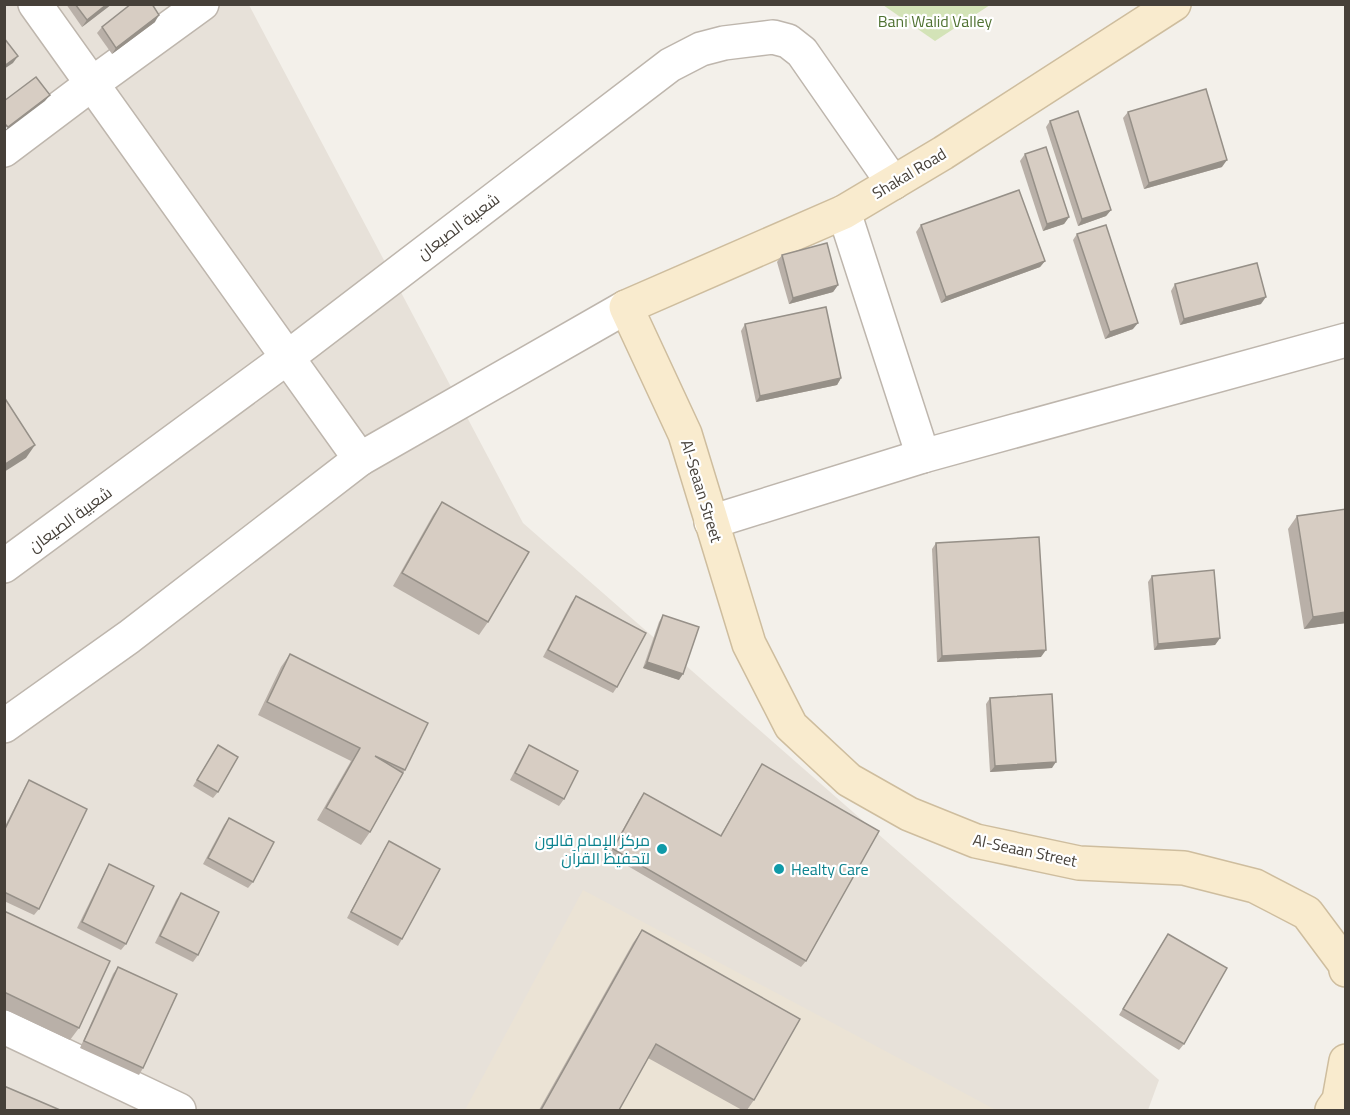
<svg xmlns="http://www.w3.org/2000/svg" width="1350" height="1115" font-family="'Titillium Web',Cairo,sans-serif">
  <rect width="100%" height="100%" fill="#f3f0ea"/>
  <path fill="#e7e1d9" d="M5 4 249 5 523 523 1159 1080 1148 1110H5Z"/>
  <path fill="#ebe3d5" d="M583 890 996 1110H465Z"/>
  <path fill="#d3e3b7" d="M883 5H990L935 41Z"/>
  <g fill="none" stroke-linecap="round" stroke-linejoin="round">
    <g stroke="#beb6ad" stroke-width="36">
      <g id="minor">
        <path d="M35 4 360 459"/>
        <path d="M4 150 93 83 202 4"/>
        <path d="M844 212 923 456"/>
        <path d="M711 522 923 456 1346 340"/>
        <path d="M4 566 288 357 670 65 701 49 724 43 773 37 788 41 802 52 893 183"/>
        <path d="M4 726 129 637 360 459 626 307"/>
        <path d="M4 1027 179 1110"/>
      </g>
    </g>
    <g stroke="#cebd9e" stroke-width="36">
      <g id="secondary">
        <path d="M1174 4 943 153 844 212 626 307 685 434 749 644 791 726 849 780 909 814 976 841 1079 863 1184 868 1255 886 1307 913 1345 964 1346 970"/>
        <path d="M1332 1110 1339 1100 1346 1061"/>
      </g>
    </g>
    <use href="#minor" stroke="#fff" stroke-width="33"/>
    <use href="#secondary" stroke="#f9ebce" stroke-width="33"/>
  </g>
  <g fill="#b9b0a8">
    <path d="M66 4H112L82 27Z"/>
    <path d="M155 22 112 54 97 33 102 27Z"/>
    <path d="M1128 112 1222 167 1144 189 1123 118Z"/>
    <path d="M1050 121 1111 210 1106 216 1078 226 1046 127Z"/>
    <path d="M1025 154 1069 217 1064 224 1043 231 1020 161Z"/>
    <path d="M921 225 1045 261 1040 267 941 303 916 232Z"/>
    <path d="M1077 234 1133 329 1105 339 1073 240Z"/>
    <path d="M782 255 838 285 833 292 789 304 777 262Z"/>
    <path d="M1175 284 1261 304 1180 325 1171 291Z"/>
    <path d="M745 324 841 378 837 385 756 402 741 331Z"/>
    <path d="M442 502 488 622 479 635 393 586 433 515Z"/>
    <path d="M1346 509V623L1304 629 1288 529 1297 516Z"/>
    <path d="M936 543 1041 657 937 662 932 549Z"/>
    <path d="M1152 576 1220 638 1215 645 1154 650 1148 582Z"/>
    <path d="M576 596 617 687 613 693 543 657 571 603Z"/>
    <path d="M663 615 679 680 643 668 659 622Z"/>
    <path d="M290 654 405 770 370 832 361 845 317 820 351 761 258 715 281 667Z"/>
    <path d="M990 698 1052 768 990 772 986 704Z"/>
    <path d="M218 745V792L213 798 193 786Z"/>
    <path d="M529 745 564 799 559 806 510 780 525 751Z"/>
    <path d="M762 764 806 961 801 967 609 855 639 800 644 793 720 836Z"/>
    <path d="M29 780 39 909 34 915 4 901V828L25 787Z"/>
    <path d="M229 818 253 882 248 888 203 864 224 825Z"/>
    <path d="M389 841 402 939 398 946 347 918 385 848Z"/>
    <path d="M109 864 126 944 121 950 77 928 105 871Z"/>
    <path d="M181 893 198 955 193 962 155 943 176 900Z"/>
    <path d="M4 911 79 1028 70 1040 4 1009Z"/>
    <path d="M642 930 754 1100 747 1110H742L648 1058 619 1110H539L633 943Z"/>
    <path d="M1168 934 1184 1044 1179 1050 1119 1015Z"/>
    <path d="M118 967 143 1068 139 1075 80 1048 113 974Z"/>
  </g>
  <g fill="#969088">
    <path d="M107 4H112L82 27 87 20Z"/>
    <path d="M159 15 155 22 112 54 116 48Z"/>
    <path d="M18 56 13 63 4 69V66Z"/>
    <path d="M50 95 45 101 4 132 8 127Z"/>
    <path d="M1227 160 1222 167 1144 189 1149 183Z"/>
    <path d="M1111 210 1106 216 1078 226 1082 219Z"/>
    <path d="M1069 217 1064 224 1043 231 1047 224Z"/>
    <path d="M1045 261 1040 267 941 303 946 297Z"/>
    <path d="M838 285 833 292 789 304 793 298Z"/>
    <path d="M1266 297 1261 304 1180 325 1184 319Z"/>
    <path d="M1138 323 1133 329 1105 339 1110 332Z"/>
    <path d="M841 378 837 385 756 402 760 396Z"/>
    <path d="M35 445 26 458 4 472V465Z"/>
    <path d="M1346 612V623L1304 629 1313 617Z"/>
    <path d="M1220 638 1215 645 1154 650 1158 644Z"/>
    <path d="M1046 650 1041 657 937 662 942 656Z"/>
    <path d="M647 662 683 674 679 680 643 668Z"/>
    <path d="M1056 762 1052 768 990 772 995 766Z"/>
  </g>
  <g fill="#d7cdc3" stroke="#969088" stroke-width="1.5">
    <path d="M75 4H107L87 20Z"/>
    <path d="M131 4H152L159 15 116 48 102 27Z"/>
    <path d="M4 38 18 56 4 66Z"/>
    <path d="M36 77 50 95 8 127 4 123V101Z"/>
    <path d="M1206 89 1227 160 1149 183 1128 112Z"/>
    <path d="M1078 111 1111 210 1082 219 1050 121Z"/>
    <path d="M1046 147 1069 217 1047 224 1025 154Z"/>
    <path d="M1019 190 1045 261 946 297 921 225Z"/>
    <path d="M1106 225 1138 323 1110 332 1077 234Z"/>
    <path d="M827 243 838 285 793 298 782 255Z"/>
    <path d="M1257 263 1266 297 1184 319 1175 284Z"/>
    <path d="M826 307 841 378 760 396 745 324Z"/>
    <path d="M4 397 35 445 4 465Z"/>
    <path d="M442 502 529 552 488 622 402 573Z"/>
    <path d="M1346 509V612L1313 617 1297 516Z"/>
    <path d="M1039 537 1046 650 942 656 936 543Z"/>
    <path d="M1214 570 1220 638 1158 644 1152 576Z"/>
    <path d="M576 596 646 633 617 687 548 650Z"/>
    <path d="M663 615 699 627 683 674 647 662Z"/>
    <path d="M290 654 428 723 405 770 375 756 403 773 370 832 326 808 360 748 267 702Z"/>
    <path d="M1052 694 1056 762 995 766 990 698Z"/>
    <path d="M218 745 238 757 218 792 197 780Z"/>
    <path d="M529 745 578 771 564 799 515 773Z"/>
    <path d="M762 764 879 831 806 961 613 849 644 793 721 836Z"/>
    <path d="M29 780 87 809 39 909 4 892V831Z"/>
    <path d="M229 818 274 842 253 882 208 858Z"/>
    <path d="M389 841 440 869 402 939 351 912Z"/>
    <path d="M109 864 154 886 126 944 82 922Z"/>
    <path d="M181 893 219 912 198 955 160 936Z"/>
    <path d="M4 911 110 961 79 1028 4 992Z"/>
    <path d="M642 930 800 1019 754 1100 656 1044 619 1110H541Z"/>
    <path d="M1168 934 1227 968 1184 1044 1123 1009Z"/>
    <path d="M118 967 177 994 143 1068 84 1041Z"/>
    <path d="M4 1086 60 1110H4Z"/>
  </g>
  <g fill="#0f9aa8" stroke="#fff" stroke-width="2">
    <circle cx="662" cy="849" r="6"/>
    <circle cx="779" cy="869" r="6"/>
  </g>
  <g text-anchor="middle" stroke-width="4.5" stroke-linejoin="round" paint-order="stroke">
    <g font-size="16" fill="#507232" stroke="#fff">
      <text x="935" y="27">Bani Walid Valley</text>
    </g>
    <g font-size="16" fill="#464039" stroke="#fff">
      <text transform="translate(909 173) rotate(-31)" y="6">Shakal Road</text>
      <text transform="translate(458 226) rotate(-37)" y="6">شعبية الصيعان</text>
      <text transform="translate(702 491) rotate(73)" y="6">Al-Seaan Street</text>
      <text transform="translate(70 519) rotate(-36)" y="6">شعبية الصيعان</text>
      <text transform="translate(1025 850) rotate(12)" y="6">Al-Seaan Street</text>
    </g>
    <g font-size="16" fill="#0d838f" stroke="#fff" text-anchor="end">
      <text x="650" y="846">مركز الإمام قالون<tspan x="650" dy="18">لتحفيظ القرآن</tspan></text>
      <text x="791" y="875" text-anchor="start">Healty Care</text>
    </g>
  </g>
  <rect width="1350" height="1115" fill="none" stroke="#464039" stroke-width="12"/>
</svg>
